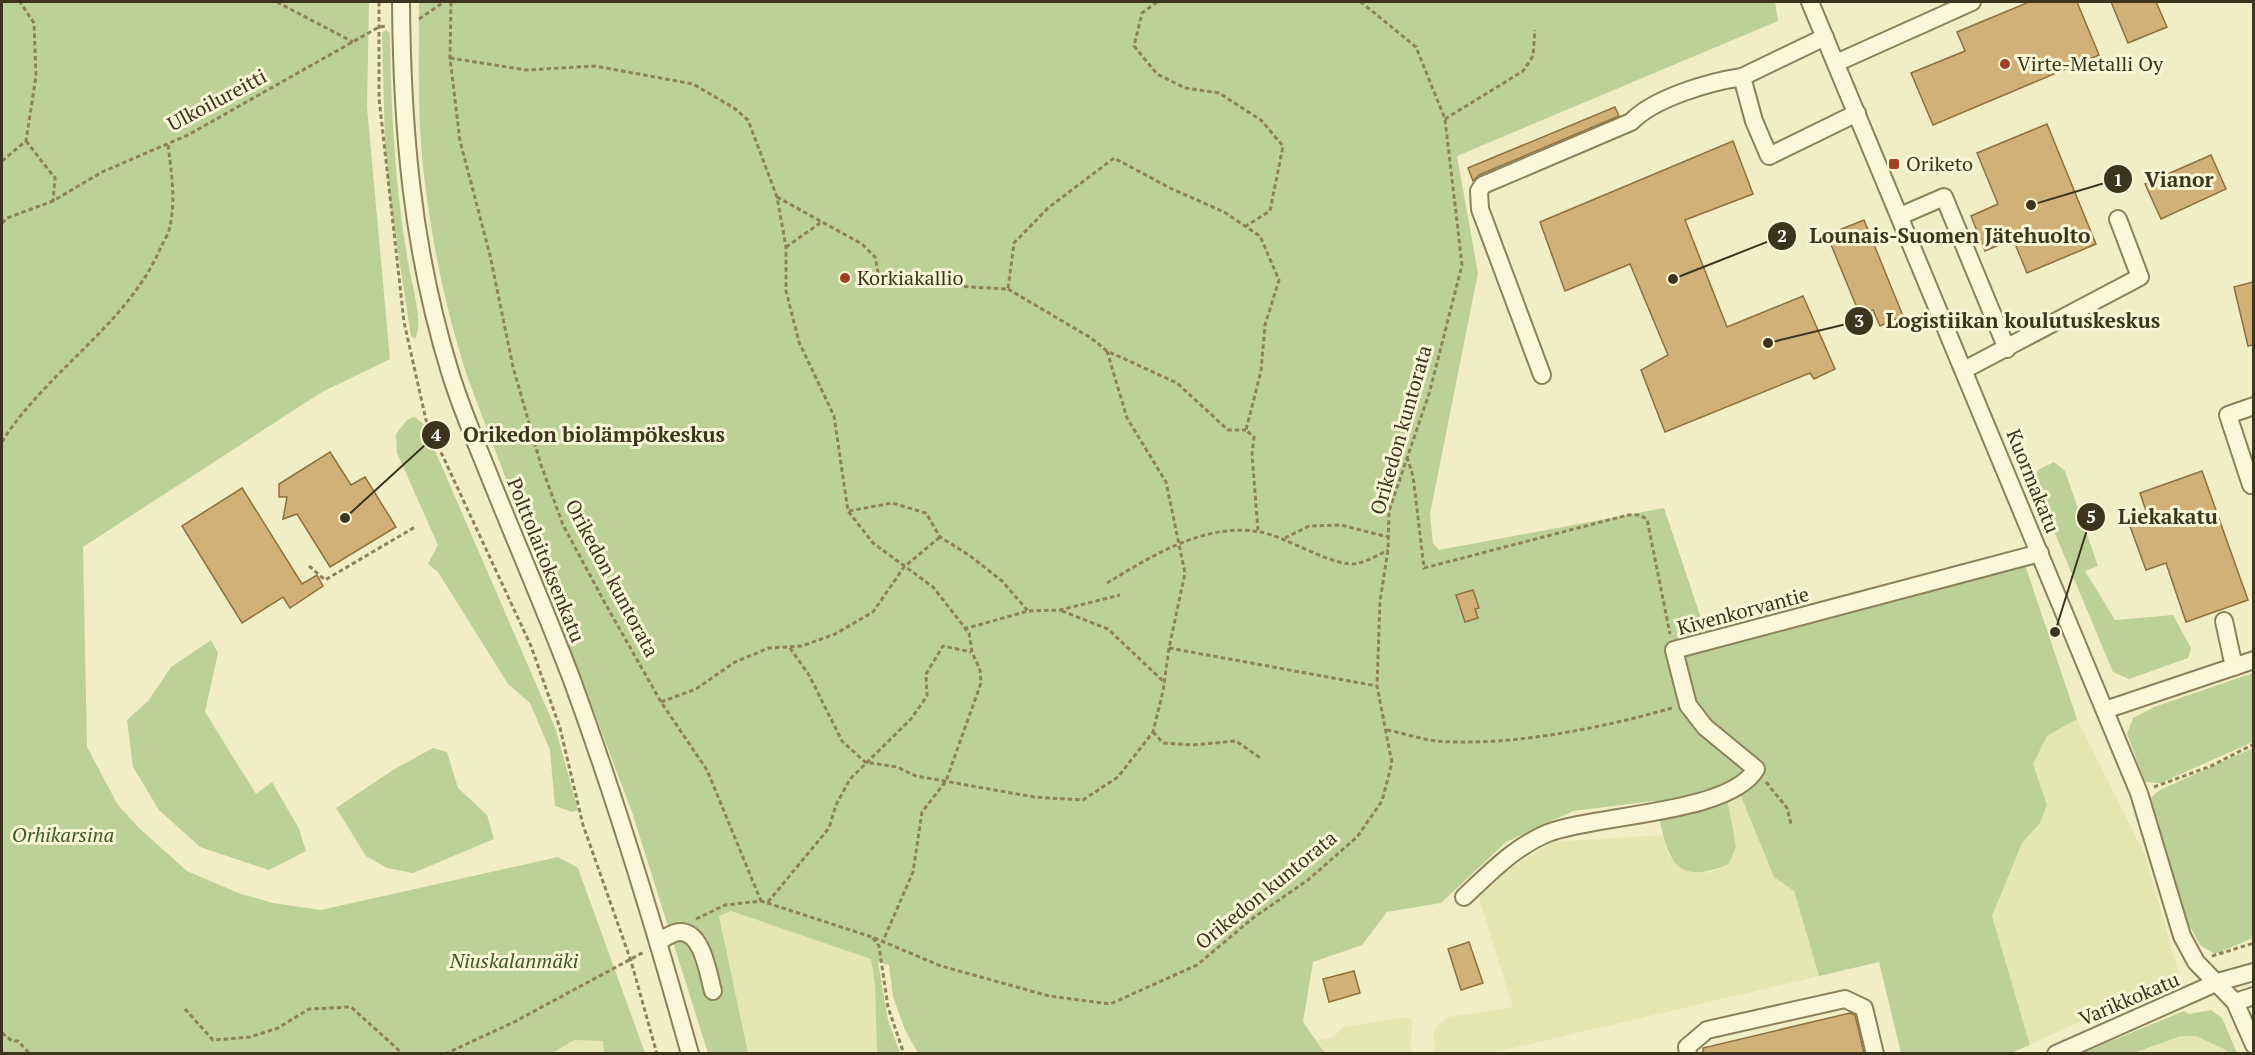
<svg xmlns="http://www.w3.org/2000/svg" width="2255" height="1055" font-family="'PT Serif',serif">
  <rect width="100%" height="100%" fill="#f1eec5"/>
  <g fill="#e4e7b2">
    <path d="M2077 719 2145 855 2179 975 2030 1045 1992 916 2022 843 2040 823 2047 805 2033 764 2047 736Z"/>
    <path d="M1740 794 1774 877 1794 891 1819 976 1492 1053 1427 1054 1432 1052 1436 1045 1433 1033 1438 1025 1449 1017 1513 1007 1476 889 1553 842 1663 835 1668 855 1685 870 1708 873 1729 864 1736 845 1727 798Z"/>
    <path d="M731 911 871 959 875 985 877 1053H748L719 915Z"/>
    <path d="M1407 1017 1412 1020 1411 1049 1415 1053H1325L1318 1040 1333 1038 1343 1027Z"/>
    <path d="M2181 1036H2196L2226 1050 2228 1053 2134 1054Z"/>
    <path d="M574 1040 603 1041 604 1053 551 1054Z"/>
  </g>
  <g fill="#bdd098">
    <path d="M2 2H369L367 107 390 359 322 392 83 547 87 747 118 805 139 828 187 871 238 893 273 903 321 910 558 857 578 868 645 1053H604L603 1041 574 1040 551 1054 2 1053Z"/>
    <path d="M419 2H1775L1778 21 1457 156 1478 273 1430 514 1433 543 1439 550 1664 508 1708 639 2022 556 2077 719 2047 736 2033 764 2047 805 2040 823 2022 843 1992 916 2030 1045 2011 1053H1901L1879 962 1819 976 1794 891 1774 877 1740 794 1727 798 1736 846 1729 864C1664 891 1669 846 1654 801L1573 811 1506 842 1441 903 1387 912 1362 945 1313 962 1303 1022 1325 1053H918L905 1030 893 997 889 965 878 962 888 1020 900 1053H877L875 985 871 959 731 911 719 916 748 1053H708L632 812 467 376C446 310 432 244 424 175 417 118 419 59 419 2Z"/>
    <path d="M386 30 390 33C391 111 395 190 409 267 412 286 424 324 415 339L411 336 390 201 385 145 382 33Z"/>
    <path d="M414 417 423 423 556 730 578 810 572 812 555 806 550 750 530 703 508 684 438 572 428 564 438 545 397 453 396 434 407 420Z"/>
    <path d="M2054 462 2065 471 2098 566 2085 571 2115 620 2173 615 2191 648 2188 658 2129 679 2113 672 2033 481 2038 470Z"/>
    <path d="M211 640 218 653 205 712 256 794 272 782 299 829 306 851 269 870 200 847 159 810 133 767 127 720 148 701 171 667Z"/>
    <path d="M2253 673V742L2160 783 2145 782 2127 734 2133 718 2154 707Z"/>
    <path d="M433 748 447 752 458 788 487 815 494 839 413 873 387 868 366 856 336 808 393 770Z"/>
    <path d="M2253 748V938L2215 954 2200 945 2188 923 2151 798 2158 791Z"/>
    <path d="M2211 1010 2222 1018 2237 1053H2228L2226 1050 2196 1036H2181L2134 1053H2082L2184 1011 2189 1014Z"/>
  </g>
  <g fill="#d1b178" stroke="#8e703e" stroke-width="1.5">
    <path d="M2029 2H2077L2099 55 1933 125 1911 73 1965 51 1957 32Z"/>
    <path d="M2111 2H2156L2167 27 2128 43Z"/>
    <path d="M1615 107 1619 116 1479 175 1473 181 1468 168Z"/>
    <path d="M2047 124 2096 244 2027 273 2013 239 1985 251 1971 216 1998 204 1977 153Z"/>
    <path d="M1733 141 1753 194 1685 220 1727 327 1803 296 1835 369 1814 379 1810 373 1665 432 1641 370 1668 355 1630 264 1565 291 1540 222Z"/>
    <path d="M2211 155 2226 189 2161 219 2145 184Z"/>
    <path d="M1864 220 1903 316 1880 326 1873 310 1860 315 1827 235Z"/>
    <path d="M2253 282V345L2248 346 2234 287Z"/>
    <path d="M330 452 351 485 365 477 396 527 330 567 297 514 283 519 287 497H279V484Z"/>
    <path d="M2202 471 2248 600 2186 622 2166 563 2146 570 2127 518 2146 511 2140 493Z"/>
    <path d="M242 488 302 584 317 575 323 586 290 608 283 597 242 623 182 526Z"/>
    <path d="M1473 590 1479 608 1475 609 1478 618 1465 622 1456 595Z"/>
    <path d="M1469 942 1483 983 1461 990 1448 949Z"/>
    <path d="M1354 971 1360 993 1329 1002 1323 979Z"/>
    <path d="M1850 1013 1855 1015 1864 1053H1703V1048Z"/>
  </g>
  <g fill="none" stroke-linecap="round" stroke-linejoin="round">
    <g stroke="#8d8159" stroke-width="20">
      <g id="minor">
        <path d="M401 2C402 129 412 249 450 372 460 405 474 438 487 470 515 540 545 609 572 680 617 803 655 928 690 1054"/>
        <path d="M1810 2 2139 793 2182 936 2196 962 2235 1002 2254 1045"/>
        <path d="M1836 63 1972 2"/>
        <path d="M1742 77 1825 37"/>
        <path d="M1900 216 1944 197 2007 349"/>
        <path d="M1964 370 2140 277 2118 219"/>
        <path d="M1542 375 1480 209 1479 191 1483 185 1631 122C1654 98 1709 82 1742 77L1754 121 1769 156 1857 113"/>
        <path d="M2251 485 2228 415 2254 406"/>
        <path d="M2224 621 2234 667"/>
        <path d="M2105 710 2254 660"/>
        <path d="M1464 897C1491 872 1514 847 1548 833 1597 814 1730 814 1756 769L1705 727 1688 705 1674 650 2040 553"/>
        <path d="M659 941C665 938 673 932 680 932 703 932 708 974 713 991"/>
        <path d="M2235 1002 2254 996"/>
        <path d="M1688 1054 1687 1047 1707 1030 1845 999 1864 1008 1875 1054"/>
        <path d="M2056 1054 2218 982 2254 972"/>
      </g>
    </g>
    <g stroke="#8d8159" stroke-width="3" stroke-dasharray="4.5 3" stroke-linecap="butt">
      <path d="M277 2 353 42"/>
      <path d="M379 2V98L404 322 426 420 531 646 560 728 583 825 631 961 657 1054"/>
      <path d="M451 2 450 58 460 141 490 255 513 367 541 465 563 525 606 605 661 702 707 770 761 901"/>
      <path d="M1157 2 1142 13 1134 46 1157 74 1185 88 1219 93 1261 120 1283 146 1270 211 1246 226"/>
      <path d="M419 19 444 2"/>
      <path d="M450 58 526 70 595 66 693 84 734 108 748 120 777 197 786 247V291L799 342 834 416 848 511 873 543 933 587 969 633 972 652 980 670 981 683 946 781 922 812 913 872 883 941"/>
      <path d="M1445 119 1523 71 1533 56 1535 30"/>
      <path d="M26 141 55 178 53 201"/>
      <path d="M2 161 26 141 36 76 34 23 20 2"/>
      <path d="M777 197 862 244 875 257 880 282 1008 289 1014 243 1048 208 1114 158 1170 188 1224 212 1260 236 1279 280 1265 325 1261 371 1246 430 1254 437 1252 454 1258 531"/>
      <path d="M2 223 7 218 53 201 102 172 188 135 379 27 386 26"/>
      <path d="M786 247 820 223"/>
      <path d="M1008 289 1091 338 1107 351 1177 383 1228 430H1246"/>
      <path d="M2 442C46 371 127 326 161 247 164 241 169 233 170 226 176 199 171 170 168 144"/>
      <path d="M1407 457 1413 476 1424 568 1628 515H1639L1647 519 1670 634"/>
      <path d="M849 511 892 503 926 513 940 537 969 555 1002 581 1028 611"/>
      <path d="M1285 538 1309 526 1341 525 1388 537"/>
      <path d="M309 566 325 580 415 527"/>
      <path d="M1107 583C1152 556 1205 522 1260 532 1286 536 1337 570 1359 563 1369 560 1379 555 1388 550"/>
      <path d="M1062 611 1108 629 1165 683"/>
      <path d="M964 629 1028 611 1060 610 1120 595"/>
      <path d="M790 648 809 675 842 741 865 762 897 767 916 776 1034 797 1083 800 1118 777 1153 732 1163 691 1169 648 1185 573 1166 482 1127 418 1107 351"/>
      <path d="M1169 648 1377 686"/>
      <path d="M661 702 696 689 735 662 769 648 802 646 835 634 873 612 904 567 940 537"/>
      <path d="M1387 730C1403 733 1420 739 1436 741 1509 747 1602 728 1672 708"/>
      <path d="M1153 732 1163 743 1193 745 1236 741 1262 759"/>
      <path d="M1766 782 1787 808 1791 824"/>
      <path d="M2154 787 2211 766 2254 744"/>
      <path d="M768 902 829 828 836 805 850 779 911 719 927 696 926 674 943 646 971 652"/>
      <path d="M696 919 725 905 761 901 872 937 941 966 1049 996 1110 1004 1197 965 1253 918 1308 880 1357 837 1382 801 1392 763 1377 686 1380 601 1388 550 1389 511 1429 394 1462 265 1445 119 1416 47 1361 2"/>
      <path d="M873 938 879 946 888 1007 904 1054"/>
      <path d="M2212 956 2254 943"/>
      <path d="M185 1009 213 1040 250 1037 278 1028 309 1009 351 1007 403 1054"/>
      <path d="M2 1033 12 1041H18L30 1054"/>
      <path d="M445 1054 514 1022 644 952"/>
    </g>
    <use href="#minor" stroke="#fbf8d9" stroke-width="16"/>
  </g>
  <g fill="#a04025" stroke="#f8f6d5" stroke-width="2">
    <circle cx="2005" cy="64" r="6"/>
    <rect x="1888" y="158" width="12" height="12" rx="3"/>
    <circle cx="845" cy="278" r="6"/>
  </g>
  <g text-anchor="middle" stroke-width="6" stroke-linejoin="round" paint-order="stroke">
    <g font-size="20" fill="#3d341e" stroke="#f8f6d5" text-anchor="start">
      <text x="2017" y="71">Virte-Metalli Oy</text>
      <text x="1906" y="171">Oriketo</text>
      <text x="857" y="285">Korkiakallio</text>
    </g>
    <g font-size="20" fill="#3d341e" stroke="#f8f6d5">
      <text transform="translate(217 100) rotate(-28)" y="7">Ulkoilureitti</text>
      <text transform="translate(1401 430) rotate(-74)" y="7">Orikedon kuntorata</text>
      <text transform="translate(2033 481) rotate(68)" y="7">Kuormakatu</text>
      <text transform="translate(546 560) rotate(68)" y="7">Polttolaitoksenkatu</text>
      <text transform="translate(612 578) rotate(62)" y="7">Orikedon kuntorata</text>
      <text transform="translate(1743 611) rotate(-15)" y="7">Kivenkorvantie</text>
      <text transform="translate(1266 890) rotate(-39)" y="7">Orikedon kuntorata</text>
      <text transform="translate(2129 999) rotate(-23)" y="7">Varikkokatu</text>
    </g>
    <g font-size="20" font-style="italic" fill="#405a24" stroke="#f8f6d5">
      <text x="63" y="842">Orhikarsina</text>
      <text x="514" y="968">Niuskalanmäki</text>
    </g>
  </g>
  <path fill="none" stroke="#3d341e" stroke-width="2" d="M2031 205L2118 179M1673 279L1782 236M1768 343L1859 321M345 518L436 435M2055 632L2091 517"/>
  <g fill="#3d341e" stroke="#f8f6d5" stroke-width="2">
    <circle cx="2031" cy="205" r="6"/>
    <circle cx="1673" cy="279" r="6"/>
    <circle cx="1768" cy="343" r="6"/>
    <circle cx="345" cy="518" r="6"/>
    <circle cx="2055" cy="632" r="6"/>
    <circle cx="2118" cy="179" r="15"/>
    <circle cx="1782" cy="236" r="15"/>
    <circle cx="1859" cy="321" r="15"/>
    <circle cx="436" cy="435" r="15"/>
    <circle cx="2091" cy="517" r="15"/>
  </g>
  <g font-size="18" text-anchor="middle" font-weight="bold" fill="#fff">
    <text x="2118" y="186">1</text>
    <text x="1782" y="242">2</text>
    <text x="1859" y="327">3</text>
    <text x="436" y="441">4</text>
    <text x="2091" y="523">5</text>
  </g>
  <g font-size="21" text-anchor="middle" font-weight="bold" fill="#3d341e" stroke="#f8f6d5" stroke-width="6" stroke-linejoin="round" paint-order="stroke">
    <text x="2179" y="187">Vianor</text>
    <text x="1950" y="243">Lounais-Suomen Jätehuolto</text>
    <text x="2023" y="328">Logistiikan koulutuskeskus</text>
    <text x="594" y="442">Orikedon biolämpökeskus</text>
    <text x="2168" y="524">Liekakatu</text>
  </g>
  <rect width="2255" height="1055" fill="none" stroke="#3d341e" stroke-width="6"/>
</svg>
